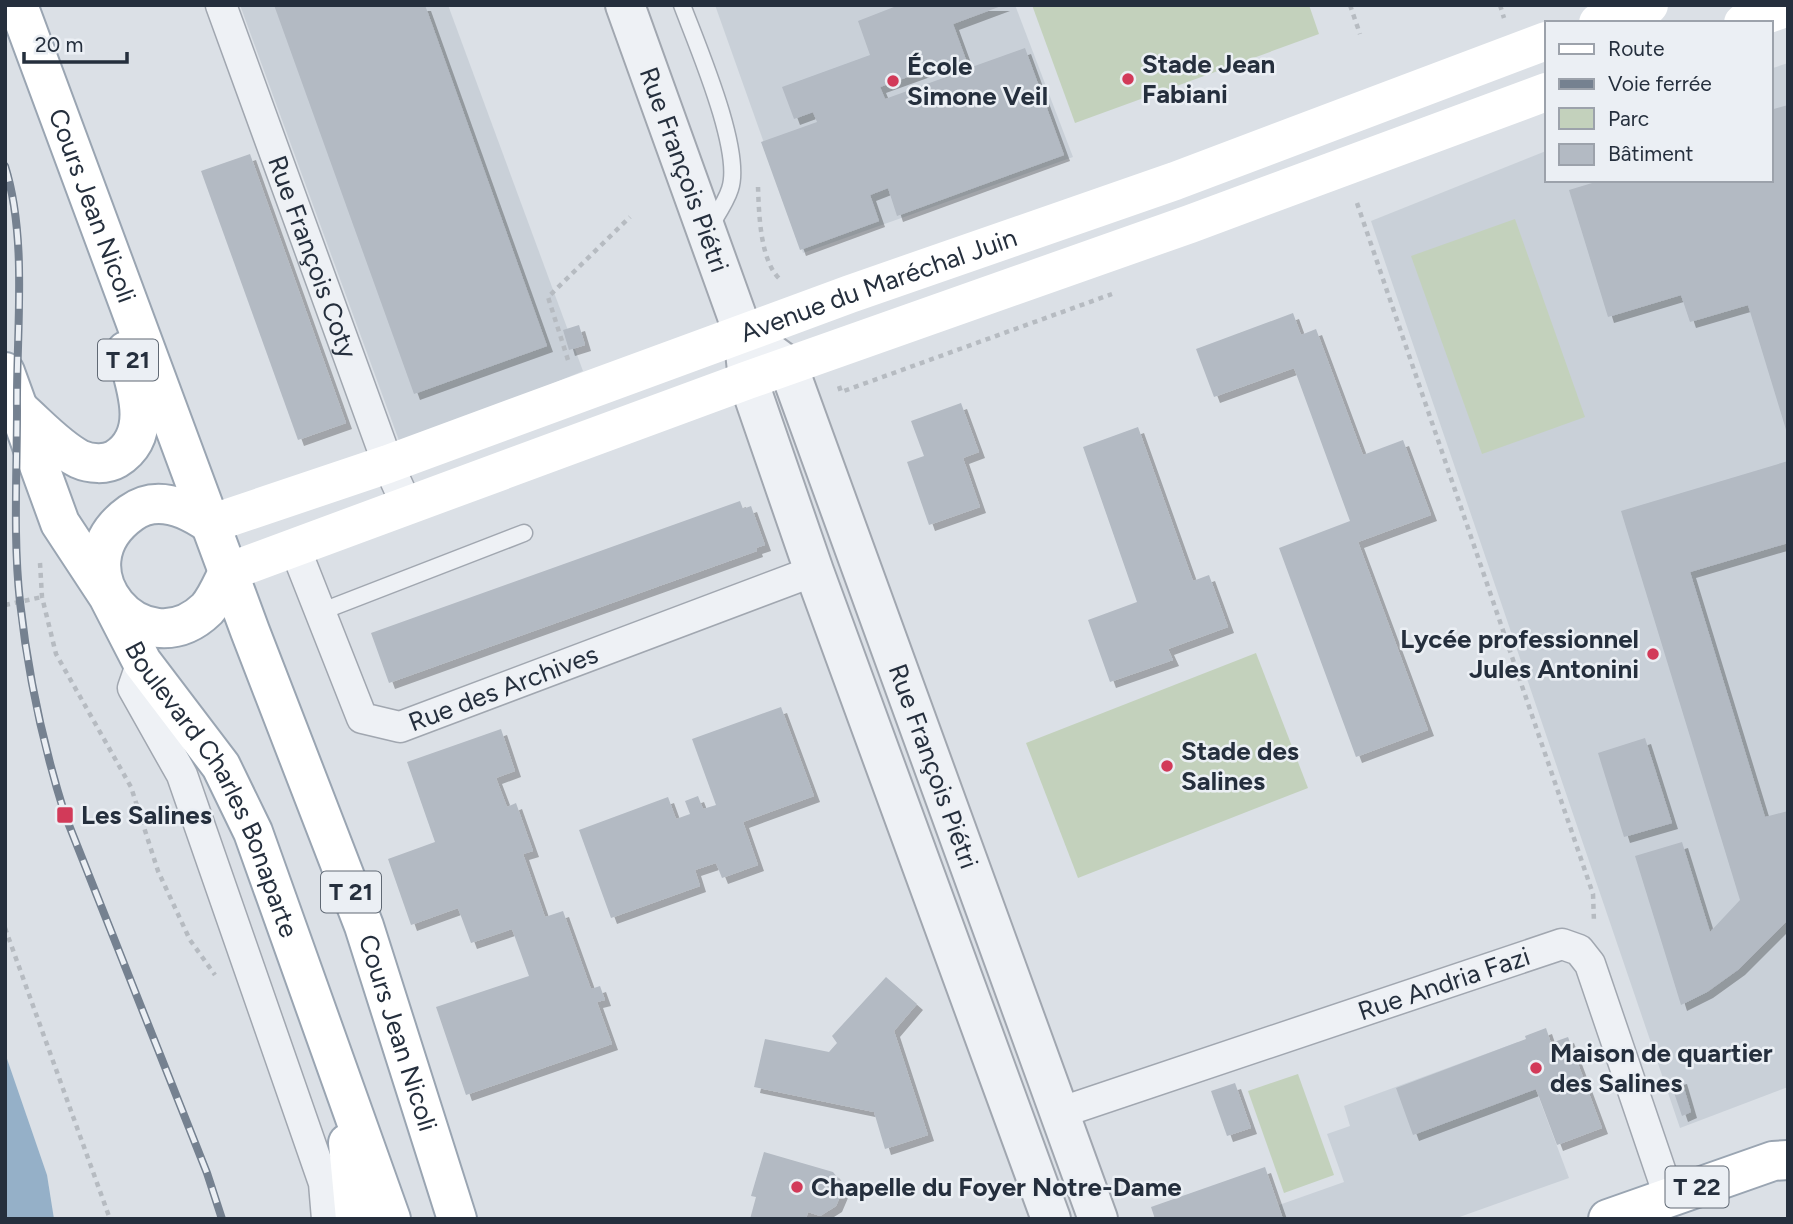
<svg xmlns="http://www.w3.org/2000/svg" width="1793" height="1224" font-family="Figtree,sans-serif">
  <defs>
    <filter id="shadow"><feDropShadow dx="6" dy="6" stdDeviation="0" flood-color="#0004"/></filter>
  </defs>
  <rect width="100%" height="100%" fill="#dbe0e6"/>
  <g fill="#c9d0d8">
    <path d="M240 5H448L583 371 401 446Z"/>
    <path d="M715 5H1015L1073 157 803 253Z"/>
    <path d="M1788 63V1087L1680 1128 1371 221 1546 151V180H1770V69Z"/>
    <path d="M1518 1042 1569 1178 1454 1219H1283L1279 1205 1344 1182 1327 1134 1350 1126 1344 1106Z"/>
  </g>
  <g fill="#c3d1bc">
    <path d="M1032 5H1309L1319 34 1075 123Z"/>
    <path d="M1515 219 1585 417 1482 454 1411 256Z"/>
    <path d="M1256 653 1308 788 1078 878 1026 743Z"/>
    <path d="M1298 1074 1334 1175 1284 1193 1248 1091Z"/>
  </g>
  <path fill="#95b0c8" d="M5 1053 47 1175 54 1219H5Z"/>
  <g fill="#b3bac3" fill-rule="evenodd" filter="url(#shadow)">
    <path d="M274 5H425L547 346 414 394Z"/>
    <path d="M899 5H1004L953 24 969 68 1025 48 1064 155 897 216 888 188 870 195 879 221 800 250 761 142 817 122 813 112 794 119 782 87 870 55 858 21ZM941 65 946 77 885 99 880 87Z"/>
    <path d="M1788 105V432L1787 433 1748 305 1690 322 1681 295 1608 317 1569 190 1602 180H1770V110Z"/>
    <path d="M250 154 346 423 298 440 201 171Z"/>
    <path d="M1293 313 1301 335 1316 329 1363 455 1403 440 1431 515 1358 542 1428 730 1356 757 1279 548 1350 521 1294 368 1214 397 1196 349Z"/>
    <path d="M579 325 585 345 569 350 563 330Z"/>
    <path d="M961 403 979 452 963 458 980 507 929 525 907 462 924 456 911 421Z"/>
    <path d="M1138 427 1193 581 1209 575 1228 627 1168 649 1173 660 1110 682 1088 620 1137 602 1083 447Z"/>
    <path d="M1788 461V543L1690 572 1765 817 1788 811V920L1739 969 1707 992 1681 1005 1635 856 1682 842 1710 932 1740 900 1621 511Z"/>
    <path d="M740 501 743 509 751 506 765 545 756 548 757 551 389 683 371 633Z"/>
    <path d="M781 707 814 796 743 822 758 865 722 878 716 863 695 870 700 886 611 918 579 830 668 797 676 819 690 814 685 801 698 796 703 809 716 805 692 739Z"/>
    <path d="M501 729 515 771 496 778 507 807 516 803 533 851 523 854 545 917 563 911 591 989 600 986 605 1000 597 1002 612 1044 466 1095 436 1007 529 976 512 929 471 943 458 908 411 925 388 859 435 842 407 762Z"/>
    <path d="M1645 738 1672 823 1624 837 1598 753Z"/>
    <path d="M886 977 917 1004 894 1031 928 1135 885 1149 874 1112 754 1087 765 1039 829 1052 837 1043 832 1036Z"/>
    <path d="M1546 1028 1551 1043 1568 1037 1602 1128 1557 1145 1536 1089 1413 1135 1396 1088 1526 1039 1525 1036Z"/>
    <path d="M1681 1078 1691 1112 1682 1116 1670 1081Z"/>
    <path d="M1235 1083 1251 1128 1227 1136 1211 1091Z"/>
    <path d="M764 1152 833 1172 841 1182 842 1192 836 1206 820 1216 808 1212 806 1219H750L756 1197 751 1196Z"/>
    <path d="M1265 1167 1283 1219H1155L1151 1207Z"/>
  </g>
  <g fill="none" stroke-linecap="round" stroke-linejoin="round">
    <g stroke="#a1a7b0" stroke-width="19">
      <g id="service">
        <path d="M682 5C697 45 743 151 730 189 726 202 716 216 709 228"/>
        <path d="M320 612 524 533"/>
      </g>
    </g>
    <g stroke="#a1a7b0" stroke-width="33">
      <g id="minor">
        <path id="s1" d="M221 5 388 464 407 506"/>
        <path id="s2" d="M295 548 362 718 400 727 814 571"/>
        <path d="M142 662 133 688 182 775 324 1183 327 1219"/>
        <path id="s3" d="M1059 1113 1562 944 1579 950 1590 964 1669 1196"/>
      </g>
    </g>
    <g stroke="#a1a7b0" stroke-width="42">
      <g id="tertiary">
        <path id="s4" d="M625 5 743 333 748 380 814 571 1051 1219"/>
        <path id="s5" d="M762 347 788 366 1098 1219"/>
      </g>
    </g>
    <g stroke="#9aa5b2" stroke-width="42">
      <g id="primary">
        <path id="s7" d="M18 5 250 631 364 926 457 1219"/>
        <path id="s8" d="M5 372 60 523 108 596 142 662 221 766 253 832 391 1219"/>
        <path d="M21 411C39 427 58 448 79 459 90 464 106 465 116 459 155 435 136 386 126 351"/>
        <path d="M210 524C187 508 157 494 131 513 54 568 143 671 207 609 216 599 222 584 228 572"/>
        <path d="M348 1143 355 1219"/>
        <path d="M1608 1219 1773 1161 1788 1160"/>
      </g>
    </g>
    <g stroke="#b6bbc1" stroke-width="4.5" stroke-dasharray="5 5" stroke-linecap="butt">
      <path d="M1350 5 1360 34"/>
      <path d="M1500 5 1504 18"/>
      <path d="M758 187C759 214 760 264 782 281"/>
      <path d="M1357 203 1593 894 1594 922"/>
      <path d="M568 360 548 297 630 217"/>
      <path d="M839 386 841 392 1112 294"/>
      <path d="M40 563 42 597 56 654 131 787 158 871 190 940 215 975"/>
      <path d="M5 605 42 597"/>
      <path d="M5 928 110 1219"/>
    </g>
    <use href="#service" stroke="#eef1f5" stroke-width="16"/>
    <use href="#minor" stroke="#eef1f5" stroke-width="30"/>
    <use href="#tertiary" stroke="#eef1f5" stroke-width="38"/>
    <g stroke="#fff" stroke-width="38">
      <path d="M1598 23 1649 5"/>
      <path d="M1743 23 1788 7"/>
      <path id="s6" d="M210 524 388 464 850 294 1175 181 1546 41"/>
      <path d="M228 572 748 380 1190 224 1546 92"/>
    </g>
    <use href="#primary" stroke="#fff" stroke-width="38"/>
    <g stroke="#758190" stroke-width="8">
      <path id="rail" d="M5 166C28 240 16 332 17 410 17 473 13 539 20 602 28 675 43 745 65 815L207 1173 222 1219"/>
    </g>
    <use href="#rail" stroke="#ebeff4" stroke-width="5" stroke-dasharray="16" stroke-linecap="butt"/>
  </g>
  <g fill="#d23a59" stroke="#ebeff4" stroke-width="2.5">
    <circle cx="1128" cy="79" r="7"/>
    <circle cx="893" cy="81" r="7"/>
    <circle cx="1653" cy="654" r="7"/>
    <circle cx="1167" cy="766" r="7"/>
    <rect x="56" y="806" width="18" height="18" rx="3.5"/>
    <circle cx="1536" cy="1068" r="7"/>
    <circle cx="797" cy="1187" r="7"/>
  </g>
  <g text-anchor="middle" stroke-width="5" stroke-linejoin="round" paint-order="stroke">
    <g fill="#ebeff4" stroke="#606974" stroke-width="2">
      <rect x="98" y="339.5" width="60" height="41" rx="5"/>
      <rect x="321" y="871.5" width="60" height="41" rx="5"/>
      <rect x="1665.5" y="1166.5" width="63" height="41" rx="5"/>
    </g>
    <g font-size="24" font-weight="bold" fill="#252f3d">
      <text x="128" y="368">T 21</text>
      <text x="351" y="900">T 21</text>
      <text x="1697" y="1195">T 22</text>
    </g>
    <g font-size="26" font-weight="bold" fill="#252f3d" stroke="#ebeff4" text-anchor="start">
      <text x="1142" y="73">Stade Jean<tspan x="1142" dy="30">Fabiani</tspan></text>
      <text x="907" y="75">École<tspan x="907" dy="30">Simone Veil</tspan></text>
      <text x="1639" y="648" text-anchor="end">Lycée professionnel<tspan x="1639" dy="30">Jules Antonini</tspan></text>
      <text x="1181" y="760">Stade des<tspan x="1181" dy="30">Salines</tspan></text>
      <text x="81" y="824">Les Salines</text>
      <text x="1550" y="1062">Maison de quartier<tspan x="1550" dy="30">des Salines</tspan></text>
      <text x="811" y="1196">Chapelle du Foyer Notre-Dame</text>
    </g>
    <g font-size="26" fill="#252f3d" stroke="#ebeff4">
      <text dy="9" stroke="none"><textPath href="#s4" startOffset="175">Rue François Piétri</textPath></text>
      <text dy="9" stroke="none"><textPath href="#s7" startOffset="214">Cours Jean Nicoli</textPath></text>
      <text dy="9" stroke="none"><textPath href="#s1" startOffset="268">Rue François Coty</textPath></text>
      <text dy="9" stroke="none"><textPath href="#s6" startOffset="710">Avenue du Maréchal Juin</textPath></text>
      <text dy="9" stroke="none"><textPath href="#s2" startOffset="332">Rue des Archives</textPath></text>
      <text dy="9" stroke="none"><textPath href="#s5" startOffset="458">Rue François Piétri</textPath></text>
      <text dy="9" stroke="none"><textPath href="#s8" startOffset="469">Boulevard Charles Bonaparte</textPath></text>
      <text dy="9" stroke="none"><textPath href="#s3" startOffset="406">Rue Andria Fazi</textPath></text>
      <text dy="9" stroke="none"><textPath href="#s7" startOffset="1096">Cours Jean Nicoli</textPath></text>
    </g>
  </g>
  <rect width="1793" height="1224" fill="none" stroke="#252f3d" stroke-width="14"/>
  <rect x="1545" y="21" width="228" height="161" fill="#ebeff4" stroke="#9ca2ab" stroke-width="2"/>
  <rect x="1559" y="44" width="35" height="10" fill="#ffffff" stroke="#9ca2ab" stroke-width="2"/>
  <text x="1608" y="56" font-size="21" fill="#252f3d">Route</text>
  <rect x="1559" y="79" width="35" height="10" fill="#758190" stroke="#9ca2ab" stroke-width="2"/>
  <text x="1608" y="91" font-size="21" fill="#252f3d">Voie ferrée</text>
  <rect x="1559" y="108" width="35" height="21" fill="#c3d1bc" stroke="#9ca2ab" stroke-width="2"/>
  <text x="1608" y="126" font-size="21" fill="#252f3d">Parc</text>
  <rect x="1559" y="144" width="35" height="21" fill="#b3bac3" stroke="#9ca2ab" stroke-width="2"/>
  <text x="1608" y="161" font-size="21" fill="#252f3d">Bâtiment</text>
  <path d="M24 52v10h103v-10" fill="none" stroke="#252f3d" stroke-width="3.5"/>
  <text x="35" y="52" font-size="21" fill="#252f3d" stroke="#ebeff4" stroke-width="5" paint-order="stroke">20 m</text>
</svg>
